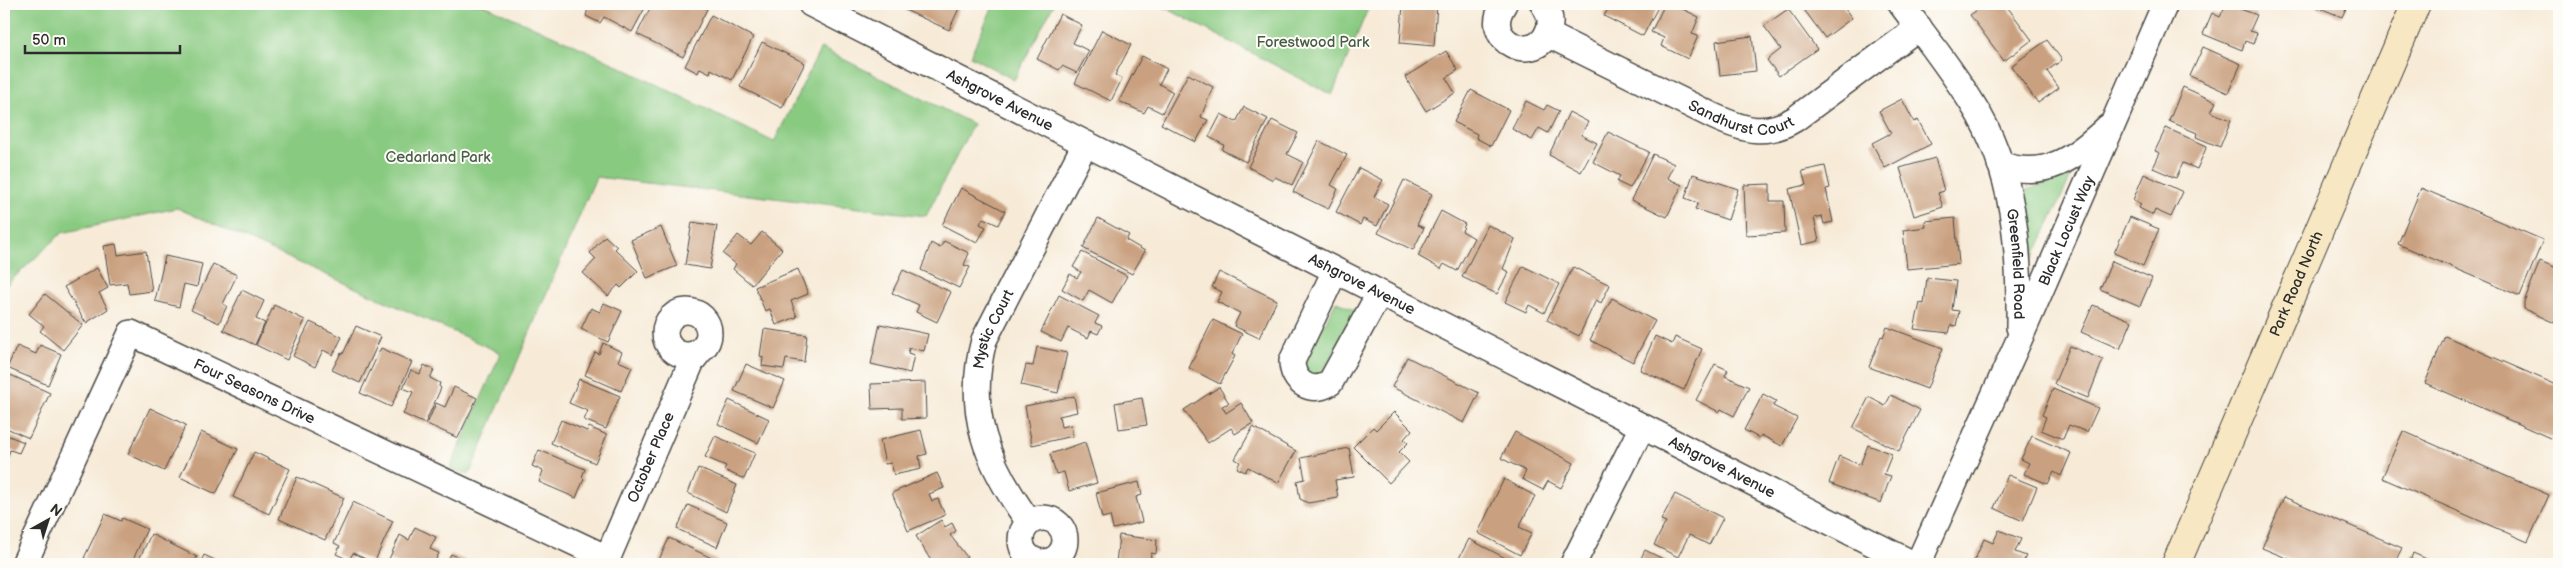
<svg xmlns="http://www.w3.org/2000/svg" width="2563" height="568" font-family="'Balsamiq Sans',sans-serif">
  <rect width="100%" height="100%" fill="#fdfcf7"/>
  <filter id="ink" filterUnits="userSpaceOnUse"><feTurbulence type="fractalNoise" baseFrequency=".02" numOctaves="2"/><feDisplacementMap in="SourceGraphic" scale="10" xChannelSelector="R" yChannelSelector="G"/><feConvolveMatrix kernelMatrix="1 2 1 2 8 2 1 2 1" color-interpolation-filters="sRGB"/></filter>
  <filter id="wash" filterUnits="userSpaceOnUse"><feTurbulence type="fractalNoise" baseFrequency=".0096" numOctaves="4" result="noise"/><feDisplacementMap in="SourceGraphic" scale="20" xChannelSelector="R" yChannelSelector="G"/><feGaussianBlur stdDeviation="1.12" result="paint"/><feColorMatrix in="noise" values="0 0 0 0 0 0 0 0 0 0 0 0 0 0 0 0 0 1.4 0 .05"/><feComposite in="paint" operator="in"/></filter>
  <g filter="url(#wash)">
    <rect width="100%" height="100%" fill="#f7ebd8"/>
    <g fill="#89ca81" stroke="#5a7a56">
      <path d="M4 4H482L586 50 774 142 821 48 973 124 926 216 596 177 469 475 450 468 501 353 177 208 62 233 4 287Z"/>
      <path d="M994 4H1054L1014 80 970 56Z"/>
      <path d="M1158 4H1370L1332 95Z"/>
      <path d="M2069 175 2071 176 2033 259 2024 191Z"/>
      <path d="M1336 301 1356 311 1321 375 1310 377 1304 365Z"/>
    </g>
    <g id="blocks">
      <g fill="#caa180">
        <path d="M589 4H647L632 32 604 17 600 23 586 16Z"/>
        <path d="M652 4H696L707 9 683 57 637 34Z"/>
        <path d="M908 4H961L949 30 905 10Z"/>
        <path d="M1403 4H1437L1434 46 1400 43Z"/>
        <path d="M1611 4H1656L1659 5 1643 36 1604 16Z"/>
        <path d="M1665 4H1672L1699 17 1692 34 1698 36 1688 59 1661 46 1664 38 1651 32Z"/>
        <path d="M1800 4H1841L1852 18 1825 38Z"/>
        <path d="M1986 4H2005L2032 40 2004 61 1970 15Z"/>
        <path d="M2226 4 2257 15 2250 31 2257 33 2253 44 2245 41 2242 50 2203 34 2212 13 2220 17Z"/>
        <path d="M2316 4H2348L2342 17 2315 6Z"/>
        <path d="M1788 9 1817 49 1779 76 1767 60 1781 49 1764 26Z"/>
        <path d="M1060 14 1082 25 1073 43 1089 51 1077 73 1062 66 1059 70 1037 59Z"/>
        <path d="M711 15 753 37 732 80 711 69 710 73 700 68 698 73 685 66Z"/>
        <path d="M1102 30 1131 45 1115 75 1122 79 1111 101 1075 83Z"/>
        <path d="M1752 36 1756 71 1720 75 1716 41Z"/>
        <path d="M2047 40 2062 60 2047 71 2059 88 2038 103 2011 66Z"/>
        <path d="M762 42 805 63 782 108 740 87Z"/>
        <path d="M2203 47 2241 64 2228 93 2190 76Z"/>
        <path d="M1446 51 1458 70 1446 78 1455 93 1426 111 1405 77Z"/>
        <path d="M1142 56 1167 69 1159 84 1173 92 1162 113 1148 106 1144 113 1119 101Z"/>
        <path d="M1188 74 1213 87 1201 117 1208 120 1196 142 1161 124Z"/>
        <path d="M2183 87 2216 102 2211 112 2231 120 2220 147 2196 137 2197 133 2169 121Z"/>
        <path d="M1471 90 1509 110 1491 146 1476 138 1477 134 1454 122Z"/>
        <path d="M1902 99 1914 122 1918 120 1931 144 1885 168 1872 143 1891 133 1879 111Z"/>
        <path d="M1526 101 1544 110 1547 105 1559 111 1548 133 1539 128 1532 140 1512 129Z"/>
        <path d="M1244 107 1268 119 1246 162 1222 150 1224 145 1209 137 1221 114 1236 122Z"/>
        <path d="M1569 112 1588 122 1581 135 1597 143 1581 172 1549 155Z"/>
        <path d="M1272 120 1298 133 1287 154 1303 162 1292 185 1275 177 1273 180 1248 167Z"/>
        <path d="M2166 128 2207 146 2197 169 2183 163 2176 178 2153 168 2160 153 2155 151Z"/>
        <path d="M1608 132 1649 152 1630 188 1617 182 1620 176 1593 162Z"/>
        <path d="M1319 141 1347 155 1331 185 1338 189 1328 209 1293 192Z"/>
        <path d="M1653 154 1674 164 1667 178 1682 185 1667 217 1631 200Z"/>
        <path d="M1935 158 1944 191 1938 193 1943 207 1914 216 1900 168Z"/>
        <path d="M1825 166 1830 188 1826 189 1833 222 1824 224 1822 216 1814 218 1819 241 1801 245 1789 189 1806 185 1802 171Z"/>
        <path d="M1359 168 1383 180 1374 197 1388 204 1377 226 1363 219 1360 225 1336 212Z"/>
        <path d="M1693 174 1738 189 1728 220 1695 209 1698 203 1685 198Z"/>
        <path d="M2144 174 2183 192 2171 217 2155 210 2153 215 2139 208 2141 204 2133 200Z"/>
        <path d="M1404 180 1432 194 1417 225 1424 228 1413 250 1378 233Z"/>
        <path d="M1770 184V201H1784L1785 233 1746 235 1744 185Z"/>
        <path d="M961 188 1005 211 998 225 983 218 980 224 986 227 977 243 942 225Z"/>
        <path d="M2421 188 2543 240 2520 296 2398 244Z"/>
        <path d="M1441 211 1465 224 1462 231 1474 238 1457 271 1444 264 1441 269 1418 256Z"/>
        <path d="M2130 217 2159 229 2143 266 2114 253Z"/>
        <path d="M1098 218 1129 235 1126 240 1145 251 1132 274 1083 248Z"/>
        <path d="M1955 218 1959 264 1907 269 1903 230 1926 227 1925 221Z"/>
        <path d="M692 222 717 226 710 269 685 265Z"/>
        <path d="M1488 225 1515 239 1503 269 1509 272 1497 294 1462 277Z"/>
        <path d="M661 227 677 266 647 278 631 240Z"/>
        <path d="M762 232 782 249 752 285 733 269 736 264 723 254 738 235 751 245Z"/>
        <path d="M605 236 617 247 615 249 638 271 621 288 618 285 608 296 583 273 596 259 590 253Z"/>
        <path d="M944 241 969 253 964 265 970 267 959 288 921 270 931 243 940 248Z"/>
        <path d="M116 244 118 255 146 251 152 291 129 294 127 283 110 285 104 246Z"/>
        <path d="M1082 252 1127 276 1112 303 1089 290 1083 301 1062 289 1070 274 1077 278 1081 272 1073 267Z"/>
        <path d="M165 256 202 264 197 287 184 284 179 307 155 301Z"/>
        <path d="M2112 261 2152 278 2140 306 2100 289Z"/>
        <path d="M2540 261 2559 269V325L2524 309V302Z"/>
        <path d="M213 264 237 275 223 304 227 306 219 323 191 310Z"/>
        <path d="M1523 266 1559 284 1544 313 1529 305 1526 312 1505 302Z"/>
        <path d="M1573 267 1610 285 1601 303 1596 300 1579 336 1547 320Z"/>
        <path d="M97 268 108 288 99 293 108 309 86 323 64 287Z"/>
        <path d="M798 269 808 294 791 301 797 317 776 325 770 309 765 311 755 287Z"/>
        <path d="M903 270 951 292 937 322 916 312 919 305 892 293Z"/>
        <path d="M1219 272 1277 300 1259 338 1234 326 1240 313 1217 302 1222 292 1212 287Z"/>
        <path d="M1927 278 1956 281 1952 310 1959 311 1956 326 1951 325 1949 333 1914 329 1920 303 1924 304Z"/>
        <path d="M242 290 264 301 256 319 265 323 255 345 223 330Z"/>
        <path d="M45 294 83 325 63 350 40 331 44 326 29 314Z"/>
        <path d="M1059 295 1099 316 1095 323 1102 326 1098 334 1091 331 1088 338 1068 328 1061 342 1041 332Z"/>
        <path d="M1612 298 1655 321 1633 362 1590 340Z"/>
        <path d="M604 303 622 311 608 342 581 329 591 308 600 312Z"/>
        <path d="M274 305 305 320 287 360 256 345Z"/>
        <path d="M2093 305 2132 321 2120 349 2081 332Z"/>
        <path d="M1213 320 1242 334 1232 354 1235 356 1220 384 1189 368Z"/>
        <path d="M310 322 342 337 333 355 323 350 315 367 293 356Z"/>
        <path d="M880 324 928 334 924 351 909 348 908 353 914 355 910 373 871 364Z"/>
        <path d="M356 326 381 337 360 383 332 370 341 353 343 354Z"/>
        <path d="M1887 327 1943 348 1927 389 1869 367 1881 336 1883 337Z"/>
        <path d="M764 329 807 335 804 362 786 359 784 369 762 366 763 357 760 356Z"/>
        <path d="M1655 336 1672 344 1675 337 1702 349 1684 390 1640 370Z"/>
        <path d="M2445 336 2559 386V442L2425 383Z"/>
        <path d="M603 343 622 352 618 361 632 367 621 391 585 375 595 352 599 354Z"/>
        <path d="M40 345 61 354 48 385 7 368 17 346 36 354Z"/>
        <path d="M2070 346 2103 360 2088 398 2054 384Z"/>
        <path d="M1037 347 1067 353 1058 393 1021 385 1026 365 1033 366Z"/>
        <path d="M381 348 412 362 391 407 360 393Z"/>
        <path d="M1407 357 1479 393 1464 423 1392 387Z"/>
        <path d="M746 364 785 381 773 408 734 391Z"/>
        <path d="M1715 364 1728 370 1725 376 1749 387 1734 416 1721 409 1719 412 1696 400Z"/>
        <path d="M424 365 434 370 430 378 440 383 439 386 441 388 425 424 403 414 413 392 403 388 411 370 420 374Z"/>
        <path d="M4 372 50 393 29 438 4 427Z"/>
        <path d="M579 379 620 396 606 429 584 420 588 411 569 403Z"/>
        <path d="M925 382 926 418 902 419V408L872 409 871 384Z"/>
        <path d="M454 387 477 398 458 438 427 424 436 403 445 407Z"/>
        <path d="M1219 387 1229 403 1222 406 1226 413 1241 403 1253 423 1235 434 1231 428 1208 443 1184 410Z"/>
        <path d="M2053 389 2098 408 2087 432 2069 425 2063 439 2041 430 2046 417 2042 415Z"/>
        <path d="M1763 394 1776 401 1773 406 1797 418 1782 446 1761 435 1759 438 1744 430Z"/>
        <path d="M1891 395 1920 410 1899 451 1853 428 1869 397 1885 406Z"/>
        <path d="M1074 396 1077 412 1059 416 1061 427 1071 425 1073 436 1032 445 1025 406Z"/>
        <path d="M1142 398 1147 425 1119 429 1115 403Z"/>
        <path d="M729 400 769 419 758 443 718 424Z"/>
        <path d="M150 408 186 425 164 471 128 454Z"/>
        <path d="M1394 412 1412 430 1404 439 1408 443 1399 452 1409 462 1389 483 1353 447 1373 427 1376 430Z"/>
        <path d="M561 420 587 431 589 427 607 435 595 463 551 443Z"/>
        <path d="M1253 427 1296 451 1278 483 1248 467 1245 472 1237 468 1240 462 1235 459Z"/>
        <path d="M921 430 927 454 919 456 921 469 894 475 891 463 885 464 880 440Z"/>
        <path d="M2403 431 2549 495 2528 542 2382 478Z"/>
        <path d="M201 432 238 449 216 494 180 477Z"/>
        <path d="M1515 432 1574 463 1561 488 1548 481 1543 490 1522 479 1526 471 1501 458Z"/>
        <path d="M4 434 24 442 19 453 10 450 7 460 4 458Z"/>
        <path d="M715 436 755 453 744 479 724 470 726 466 705 457Z"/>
        <path d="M2032 436 2071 453 2061 476 2054 472 2048 484 2024 474 2029 463 2021 459Z"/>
        <path d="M1085 442 1097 483 1069 491 1064 472 1056 474 1050 454Z"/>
        <path d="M1868 445 1892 454 1884 474 1891 476 1881 503 1829 483 1839 456 1860 465Z"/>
        <path d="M1349 448 1354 477 1335 480 1338 498 1308 503 1300 499 1297 481 1305 479 1301 458Z"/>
        <path d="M539 450 585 469 582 477 584 479 576 498 539 482 543 471 532 466Z"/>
        <path d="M254 452 290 469 269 514 233 497Z"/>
        <path d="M698 468 737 485 726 512 688 493Z"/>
        <path d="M937 473 944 488 929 494 932 501 938 499 945 515 908 531 892 493Z"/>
        <path d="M2008 475 2037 487 2023 521 1994 508Z"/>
        <path d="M297 477 344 498 325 540 279 519Z"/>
        <path d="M1504 479 1535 496 1519 527 1532 533 1520 555 1478 533Z"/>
        <path d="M1139 482 1142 495 1136 497 1142 522 1113 529 1110 516 1102 518 1096 493Z"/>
        <path d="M1675 494 1723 518 1709 545 1689 535 1678 557 1654 545 1666 522 1661 520Z"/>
        <path d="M2284 497 2402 548 2394 564H2301L2262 548Z"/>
        <path d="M353 502 393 521 374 563 353 553 349 560 336 554 340 546 334 543Z"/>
        <path d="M688 505 727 522 717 547 677 529Z"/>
        <path d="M105 514 121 521 122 518 147 529 131 564H98L84 558Z"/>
        <path d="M941 520 945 527 952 523 956 531 950 535 967 557 956 564H939L937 561 933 564 916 536Z"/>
        <path d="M415 527 436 537 430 549 439 553 434 564H399L389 559 400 535 409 540Z"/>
        <path d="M1999 530 2021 539 2015 552 2026 556 2022 564H1973L1984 539 1993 543Z"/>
        <path d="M151 534 197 557 193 564H137Z"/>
        <path d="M1119 535 1157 540 1156 554 1151 553 1150 564H1116Z"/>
        <path d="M669 538 718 561 717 564H657Z"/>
        <path d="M1469 539 1517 564H1456Z"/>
        <path d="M1645 550 1673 564H1638Z"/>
        <path d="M2413 553 2438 564H2409Z"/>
        <path d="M451 554 473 564H446Z"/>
        <path d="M204 555 224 564H200Z"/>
      </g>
    </g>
  </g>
  <g filter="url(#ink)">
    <use href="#blocks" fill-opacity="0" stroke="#4a4845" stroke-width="1"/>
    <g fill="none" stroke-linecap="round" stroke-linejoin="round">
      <g stroke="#4a4845" stroke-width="28">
        <g id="street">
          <path id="s1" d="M811 4 1913 564"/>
          <path d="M1504 4C1478 42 1538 67 1549 29 1552 20 1549 12 1543 4"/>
          <path id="s2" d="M1901 4C1925 36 1951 69 1972 103 2015 170 2020 250 2019 327"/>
          <path id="s3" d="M1547 34 1715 117C1744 130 1766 137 1795 119L1919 27"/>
          <path d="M2000 164C2045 181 2076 157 2108 127"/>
          <path d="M1335 271 1292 361C1292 382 1311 395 1330 383L1379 294"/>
          <circle cx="687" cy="333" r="22"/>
          <circle cx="1043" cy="540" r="22"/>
          <path id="s4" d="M1029 522C987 464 965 412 984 340L1085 144"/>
          <path id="s5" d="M24 564 131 333 607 558"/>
          <path id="s6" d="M605 564 692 361 700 351"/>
          <path d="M1573 564 1642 427"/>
          <path id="s7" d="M1918 564 2019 340 2165 4"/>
        </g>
      </g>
      <g stroke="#4a4845" stroke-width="30">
        <g id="secondary">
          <path id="s8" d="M2176 564 2416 4"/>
        </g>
      </g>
      <use href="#street" stroke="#fff" stroke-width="25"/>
      <use href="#secondary" stroke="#f7e8c3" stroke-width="28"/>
    </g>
  </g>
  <g text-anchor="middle" stroke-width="4" stroke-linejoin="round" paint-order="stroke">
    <g font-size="15" fill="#475b45" stroke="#fdfcf7">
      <text x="1313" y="47">Forestwood Park</text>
      <text x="438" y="162">Cedarland Park</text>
    </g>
    <g font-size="15" fill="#2b2b2b" stroke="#fdfcf7">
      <text dy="5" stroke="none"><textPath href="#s1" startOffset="212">Ashgrove Avenue</textPath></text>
      <text dy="5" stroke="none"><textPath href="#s3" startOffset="214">Sandhurst Court</textPath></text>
      <text dy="5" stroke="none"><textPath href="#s7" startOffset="365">Black Locust Way</textPath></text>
      <text dy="5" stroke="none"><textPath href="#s2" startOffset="291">Greenfield Road</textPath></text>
      <text dy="5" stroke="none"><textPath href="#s8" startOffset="305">Park Road North</textPath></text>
      <text dy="5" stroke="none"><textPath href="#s1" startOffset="618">Ashgrove Avenue</textPath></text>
      <text dy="5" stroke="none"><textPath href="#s4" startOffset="208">Mystic Court</textPath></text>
      <text dy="5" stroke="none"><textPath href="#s5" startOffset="391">Four Seasons Drive</textPath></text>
      <text dy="5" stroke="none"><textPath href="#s6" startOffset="116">October Place</textPath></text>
      <text dy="5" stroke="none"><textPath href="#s1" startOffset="1022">Ashgrove Avenue</textPath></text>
    </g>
  </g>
  <rect width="2563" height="568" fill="none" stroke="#fdfcf7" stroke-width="20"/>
  <g transform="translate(48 520) rotate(39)" stroke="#fdfcf7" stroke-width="4" paint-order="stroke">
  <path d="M0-4L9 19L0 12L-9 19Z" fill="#2b2b2b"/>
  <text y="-8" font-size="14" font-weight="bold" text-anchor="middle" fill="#2b2b2b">N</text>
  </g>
  <path d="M25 45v8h155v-8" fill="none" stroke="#2b2b2b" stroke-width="2.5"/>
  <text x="32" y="45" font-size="15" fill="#2b2b2b" stroke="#fdfcf7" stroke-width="4" paint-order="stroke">50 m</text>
</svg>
